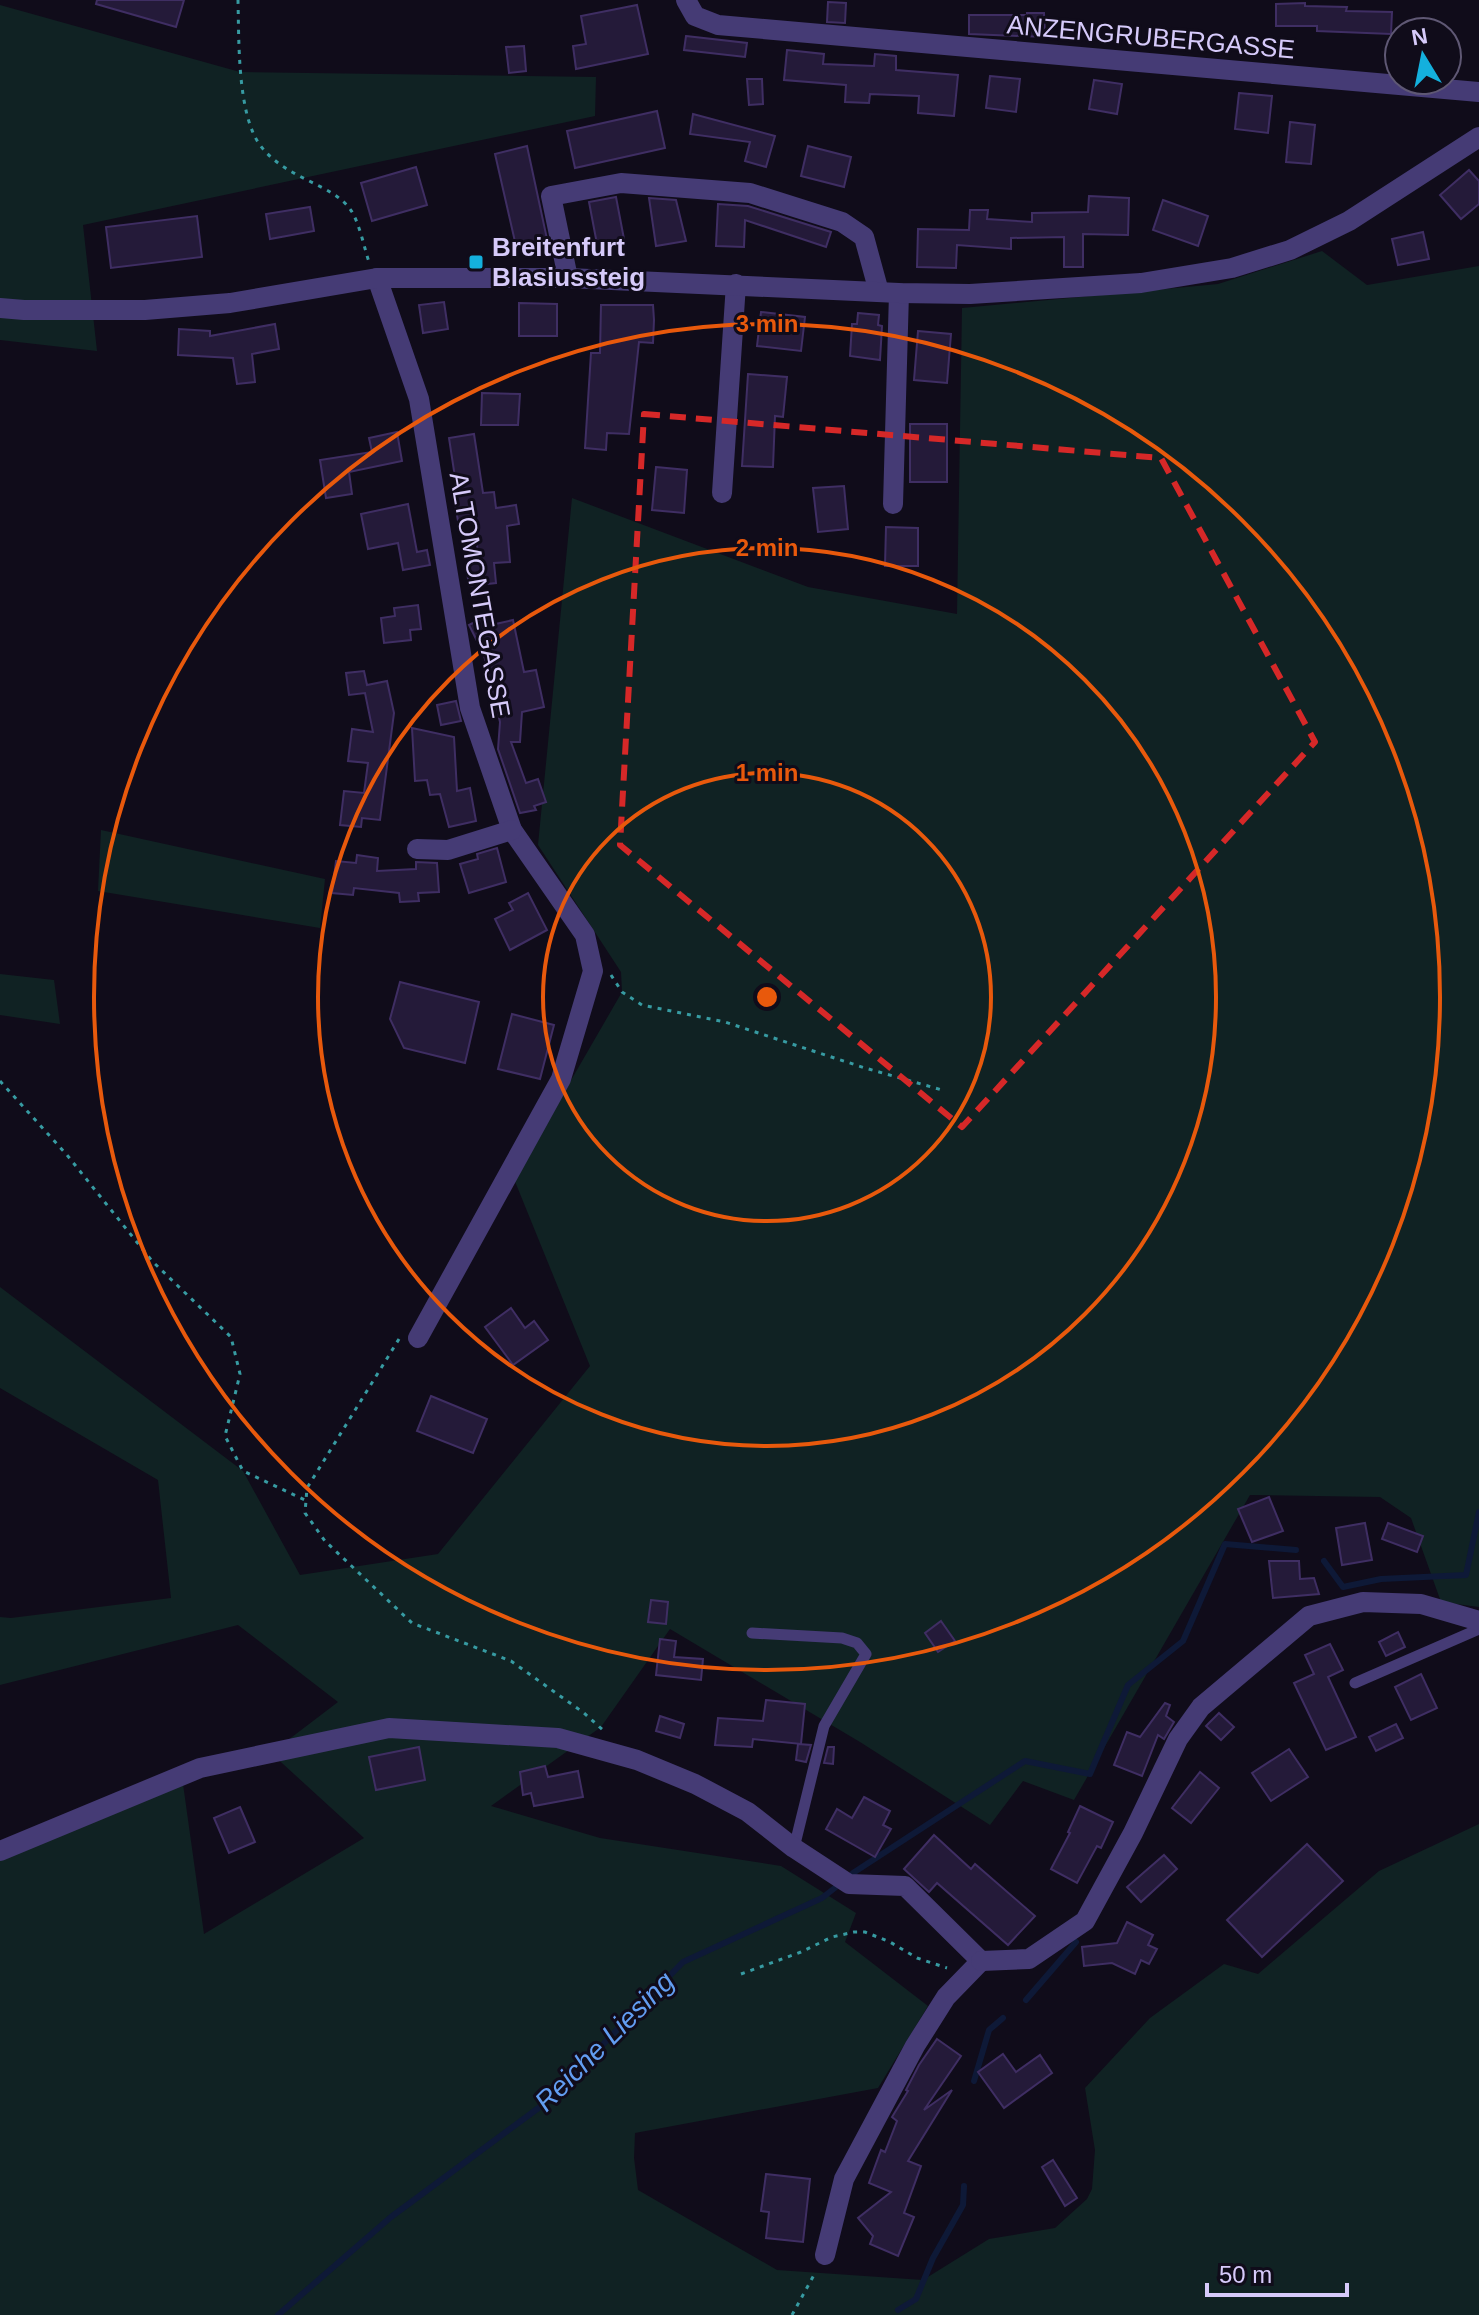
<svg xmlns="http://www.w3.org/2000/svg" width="1479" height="2315" font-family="Helvetica,sans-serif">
  <rect width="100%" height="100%" fill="#100c1a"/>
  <g fill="#102223">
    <path d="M0 5 240 72 596 77 595 116 83 225 97 351 0 340Z"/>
    <path d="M1322 251 1367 285 1479 266V1607L1441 1602 1411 1518 1380 1497 1250 1495 1074 1800 1023 1781 990 1825 860 1742 670 1629 601 1727 491 1806 600 1838 781 1866 856 1913 845 1942 928 2006 878 2088 635 2133 634 2158 638 2190 777 2270 923 2280 989 2239 1055 2228 1087 2199 1092 2189 1095 2150 1085 2088 1150 2018 1224 1964 1258 1974 1379 1871 1479 1824V2315H0V1860L183 1784 204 1934 364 1838 271 1753 338 1702 238 1625 0 1685V1617L11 1618 171 1598 158 1480 0 1388V1287L243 1471 300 1575 438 1554 590 1366 514 1179 622 992 621 972 538 845 572 498 808 587 957 614 962 308 1218 284Z"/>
    <path d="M101 830 325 879 320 928 98 891Z"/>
    <path d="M0 974 54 980 60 1024 0 1015Z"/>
  </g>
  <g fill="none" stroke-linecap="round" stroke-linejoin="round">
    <g stroke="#0e1937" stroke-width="6">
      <path d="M1324 1561 1343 1587 1381 1579 1466 1575 1479 1512"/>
      <path d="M853 1873 1025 1761 1090 1774 1128 1685 1183 1641 1225 1544 1296 1550"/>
      <path d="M1026 2000 1076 1942"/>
      <path d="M974 2081 989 2030 1003 2018"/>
      <path d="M898 2310 916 2299 933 2258 963 2205 964 2186"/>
      <path d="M278 2315 391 2217 548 2101 683 1962 822 1898 836 1887"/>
    </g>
  </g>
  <g fill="#241a39" stroke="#3f2e63" stroke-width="2">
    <path d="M97 0H184L176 27 96 4Z"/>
    <path d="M828 2 846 3 845 23 827 22Z"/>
    <path d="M1305 3V6L1347 7 1346 11 1392 12 1391 34 1317 31V26H1276V4Z"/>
    <path d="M637 5 648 54 576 69 573 46 586 44 581 16Z"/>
    <path d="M1027 13H1044L1045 37 969 34V15H1027Z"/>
    <path d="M686 36 747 43 745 57 684 50Z"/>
    <path d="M524 46 526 71 509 73 506 47Z"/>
    <path d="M787 50 824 54 823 64 874 66 875 54 896 56V70L958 75 954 116 918 113 919 96 870 94 869 103 845 102 846 85 784 80Z"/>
    <path d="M990 76 1020 79 1016 112 986 108Z"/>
    <path d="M747 79H762L763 104 749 105Z"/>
    <path d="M1094 80 1122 84 1117 114 1089 109Z"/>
    <path d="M1239 93 1272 96 1268 133 1235 129Z"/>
    <path d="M657 111 665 148 575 168 567 131Z"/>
    <path d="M693 114 775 136 766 167 745 161 750 142 690 134Z"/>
    <path d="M1290 122 1315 125 1311 164 1286 162Z"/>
    <path d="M527 146 547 239 516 246 495 154Z"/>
    <path d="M808 146 851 157 844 187 801 176Z"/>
    <path d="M416 167 427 205 372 221 361 183Z"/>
    <path d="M1469 170 1479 181V204L1461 219 1440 195Z"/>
    <path d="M1089 196 1129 198 1128 235 1083 234V267H1064V237L1011 238V249L957 245 956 268 917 267 918 229 969 230 970 210H988L987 219 1032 222V213L1088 212Z"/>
    <path d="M616 197 624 239 597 244 589 202Z"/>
    <path d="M649 198 676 200 686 241 656 246Z"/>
    <path d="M1163 200 1208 216 1198 246 1153 230Z"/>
    <path d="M718 204 748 206 831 232 826 247 745 220 744 247 716 246Z"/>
    <path d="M310 207 314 231 270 239 266 214Z"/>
    <path d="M197 216 202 257 111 268 106 227Z"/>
    <path d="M1423 232 1429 259 1398 265 1392 239Z"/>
    <path d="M444 302 448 329 423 333 419 305Z"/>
    <path d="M519 303 557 304V336H519Z"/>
    <path d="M601 305H653L654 320 653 343 639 342 629 434 607 433 606 450 585 448 591 353H600Z"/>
    <path d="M761 312 805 317 801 351 757 346Z"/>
    <path d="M858 313 879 315 878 325 882 326 880 360 850 356 852 324H857Z"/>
    <path d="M275 324 279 349 252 354 255 382 237 384 233 358 178 355 179 329 210 331V336Z"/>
    <path d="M918 331 951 334 947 383 914 380Z"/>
    <path d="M748 374 787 377 783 417 775 416 773 467 742 466Z"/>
    <path d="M482 393 520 394 518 425H481Z"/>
    <rect x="910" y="424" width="37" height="58"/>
    <path d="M397 432 402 461 349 472 352 494 326 498 320 460 372 452 369 438Z"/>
    <path d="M474 434 483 493 494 492 496 508 516 505 519 524 507 526 510 562 494 563 496 583 469 586 466 564 479 562 476 537 474 519 458 521 454 498 458 497 449 438Z"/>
    <path d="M656 467 687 470 684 513 652 510Z"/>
    <path d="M844 486 848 529 818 532 813 488Z"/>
    <path d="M408 504 417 552 427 550 430 565 403 570 398 543 368 549 361 514Z"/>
    <path d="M886 527 918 528V566H885Z"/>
    <path d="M418 605 421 629 410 630 411 640 384 643 381 618 395 616 394 608Z"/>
    <path d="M486 616 491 625 513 620 524 672 536 670 544 707 522 712 520 742H511L526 783 538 779 546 802 534 806 536 810 520 813 498 749 500 722 484 655 469 625Z"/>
    <path d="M364 671 367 685 387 681 394 713 380 820 362 818 361 827 340 825 344 791 364 793 368 763 348 761 352 729 373 732 365 693 349 695 346 673Z"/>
    <path d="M456 701 461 721 441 725 437 705Z"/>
    <path d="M412 728 454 737 457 791 470 788 476 821 449 827 440 794 430 795 427 780 415 781Z"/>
    <path d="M497 848 506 882 469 893 460 864 478 859 477 854Z"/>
    <path d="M357 855 378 858 377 871 416 869V862L437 863 439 892 418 893 419 901 400 902 399 893 354 888 353 895 332 893 336 861 356 863Z"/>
    <path d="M528 893 547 930 510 950 495 919 513 910 509 903Z"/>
    <path d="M400 982 479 1002 465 1063 404 1048 390 1019Z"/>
    <path d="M512 1014 554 1025 540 1079 498 1069Z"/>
    <path d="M511 1308 525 1328 534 1321 548 1340 513 1365 485 1327Z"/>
    <path d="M431 1396 487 1419 473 1453 417 1431Z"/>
    <path d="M1269 1497 1283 1531 1252 1542 1238 1509Z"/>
    <path d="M1365 1523 1372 1560 1342 1565 1336 1528Z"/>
    <path d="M1388 1523 1423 1536 1417 1552 1382 1539Z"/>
    <path d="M1269 1561H1299L1300 1579 1314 1578 1319 1594 1273 1598Z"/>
    <path d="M651 1600 668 1602 666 1624 648 1622Z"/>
    <path d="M941 1621 955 1641 938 1652 925 1633Z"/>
    <path d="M1398 1632 1405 1647 1386 1656 1379 1642Z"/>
    <path d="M660 1639 676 1641 674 1657 703 1659 701 1680 656 1675Z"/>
    <path d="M1330 1644 1343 1670 1328 1677 1356 1737 1326 1750 1294 1683 1314 1674 1305 1655Z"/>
    <path d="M1421 1674 1437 1708 1411 1720 1395 1687Z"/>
    <path d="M766 1700 805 1704 801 1744 753 1739 752 1747 715 1745 718 1718 763 1721Z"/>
    <path d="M1165 1703 1170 1705 1166 1716 1174 1722 1164 1739 1158 1735 1142 1776 1114 1765 1127 1732 1140 1737Z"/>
    <path d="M1219 1713 1234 1727 1221 1740 1206 1726Z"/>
    <path d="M660 1716 684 1724 680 1738 656 1731Z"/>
    <path d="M1396 1724 1403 1738 1376 1751 1369 1737Z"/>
    <path d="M798 1744 811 1745 806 1762 796 1760Z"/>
    <path d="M419 1747 425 1780 376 1790 369 1757Z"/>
    <path d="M828 1747H834L833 1764 824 1763Z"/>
    <path d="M1289 1749 1308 1777 1271 1801 1252 1773Z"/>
    <path d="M545 1766 548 1777 578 1771 583 1797 534 1806 531 1793 523 1795 520 1772Z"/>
    <path d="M1200 1772 1219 1788 1191 1823 1172 1808Z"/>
    <path d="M864 1797 890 1811 883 1825 891 1829 875 1857 826 1829 837 1809 852 1818Z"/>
    <path d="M1080 1806 1113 1822 1101 1848 1097 1846 1077 1883 1051 1869 1070 1833 1068 1832Z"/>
    <path d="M240 1807 255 1842 229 1853 214 1818Z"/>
    <path d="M934 1835 971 1869 975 1864 1035 1916 1008 1945 937 1883 929 1892 904 1869Z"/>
    <path d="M1307 1844 1343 1881 1262 1957 1227 1920Z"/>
    <path d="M1164 1855 1177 1869 1141 1902 1127 1887Z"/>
    <path d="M1127 1922 1153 1935 1148 1945 1157 1949 1149 1964 1141 1960 1135 1974 1112 1963 1084 1966 1082 1947 1117 1943Z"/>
    <path d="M937 2039 961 2056 924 2110 952 2090 908 2161 921 2166 904 2213 914 2217 898 2256 870 2244 873 2236 858 2218 891 2192 869 2183 881 2150 885 2152 897 2121 892 2117 908 2091 906 2090 919 2065Z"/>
    <path d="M1003 2054 1016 2072 1040 2055 1052 2073 1004 2108 978 2072Z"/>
    <path d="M1053 2160 1077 2198 1065 2206 1042 2167Z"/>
    <path d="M766 2174 810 2179 803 2242 766 2238 769 2212 761 2211Z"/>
  </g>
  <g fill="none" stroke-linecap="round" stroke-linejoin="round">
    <g stroke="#379ba2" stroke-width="3" stroke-dasharray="4 6" stroke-linecap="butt">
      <path d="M238 0C239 38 237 114 260 145 285 179 331 183 350 209 359 221 364 247 369 262"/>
      <path d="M611 975 622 992 642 1005 725 1022 865 1068 942 1090"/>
      <path d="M0 1081 67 1155 152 1261 231 1337 240 1374 225 1436 243 1471 305 1500"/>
      <path d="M399 1339 307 1488 305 1513 325 1541 412 1623 511 1661 584 1713 604 1731"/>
      <path d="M741 1974 801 1952 832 1937 854 1932H865L890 1942 917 1958 947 1968"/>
      <path d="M792 2315 815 2273"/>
    </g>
    <g stroke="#453b75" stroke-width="11">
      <path d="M752 1633 842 1638 857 1643 866 1654 824 1726 794 1848"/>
      <path d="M1355 1683 1479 1629"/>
    </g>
    <g stroke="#453b75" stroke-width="20">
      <path d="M686 0 695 16 718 25 1479 92"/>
      <path d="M377 278 419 399 470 708 512 830 585 935 593 971 561 1079 418 1338"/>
      <path d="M568 278 551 196 621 183 750 193 842 222 864 237 879 292"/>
      <path d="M722 493 736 284"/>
      <path d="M893 504 899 293"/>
      <path d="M417 849 448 850 512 830"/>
      <path d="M0 1851 200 1768 389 1728 558 1738 637 1760 695 1784 748 1812 794 1848 849 1884 905 1886 981 1961 946 1997 915 2046 844 2179 825 2255"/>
    </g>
    <g stroke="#453b75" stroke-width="20">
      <path d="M0 308 24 310H145L230 303 377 278H568L899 293 970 294 1141 283 1232 268 1290 250 1349 221 1479 137"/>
      <path d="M981 1961 1029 1959 1085 1921 1133 1833 1178 1739 1201 1707 1309 1616 1363 1602 1421 1604 1479 1621"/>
    </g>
  </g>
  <path fill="none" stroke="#d62828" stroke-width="6" stroke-dasharray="16 10" stroke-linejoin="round" d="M644 414 1161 458 1315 742 962 1127 620 845Z"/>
  <g fill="none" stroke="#e8590c" stroke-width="4">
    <circle cx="767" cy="997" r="224"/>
    <circle cx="767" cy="997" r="449"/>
    <circle cx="767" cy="997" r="673"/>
  </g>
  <rect fill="#14b0dd" stroke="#100c1a" stroke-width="3" x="468" y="254" width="16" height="16" rx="4"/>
  <g text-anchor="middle" stroke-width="6" stroke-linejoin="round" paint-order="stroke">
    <g font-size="26" fill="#d6cafa" stroke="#100c1a">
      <text transform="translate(1151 37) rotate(5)" y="9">ANZENGRUBERGASSE</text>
      <text transform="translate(480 595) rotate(80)" y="9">ALTOMONTEGASSE</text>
    </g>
    <g font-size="26" font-weight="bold" fill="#d6cafa" stroke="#100c1a" text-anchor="start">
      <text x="492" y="256">Breitenfurt<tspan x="492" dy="30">Blasiussteig</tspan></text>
    </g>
    <g font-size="28" font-style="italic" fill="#629df1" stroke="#100c1a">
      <text transform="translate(604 2041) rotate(-45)" y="10">Reiche Liesing</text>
    </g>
  </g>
  <circle cx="767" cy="997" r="12" fill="#e8590c" stroke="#100c1a" stroke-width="4"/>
  <g font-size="24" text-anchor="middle" font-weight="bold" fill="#e8590c" stroke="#100c1a" stroke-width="6" stroke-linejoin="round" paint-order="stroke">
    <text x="767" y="332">3 min</text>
    <text x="767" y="556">2 min</text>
    <text x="767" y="781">1 min</text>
  </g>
  <g transform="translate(1423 56) rotate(350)"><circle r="38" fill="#100c1a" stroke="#5f5874" stroke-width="2"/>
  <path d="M0-6L14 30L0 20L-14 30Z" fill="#14b0dd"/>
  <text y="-12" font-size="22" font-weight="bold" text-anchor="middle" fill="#d6cafa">N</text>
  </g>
  <path d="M1207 2283v12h140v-12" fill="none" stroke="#d6cafa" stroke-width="4"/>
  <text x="1219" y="2283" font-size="24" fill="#d6cafa" stroke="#100c1a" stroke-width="6" paint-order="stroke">50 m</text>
</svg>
